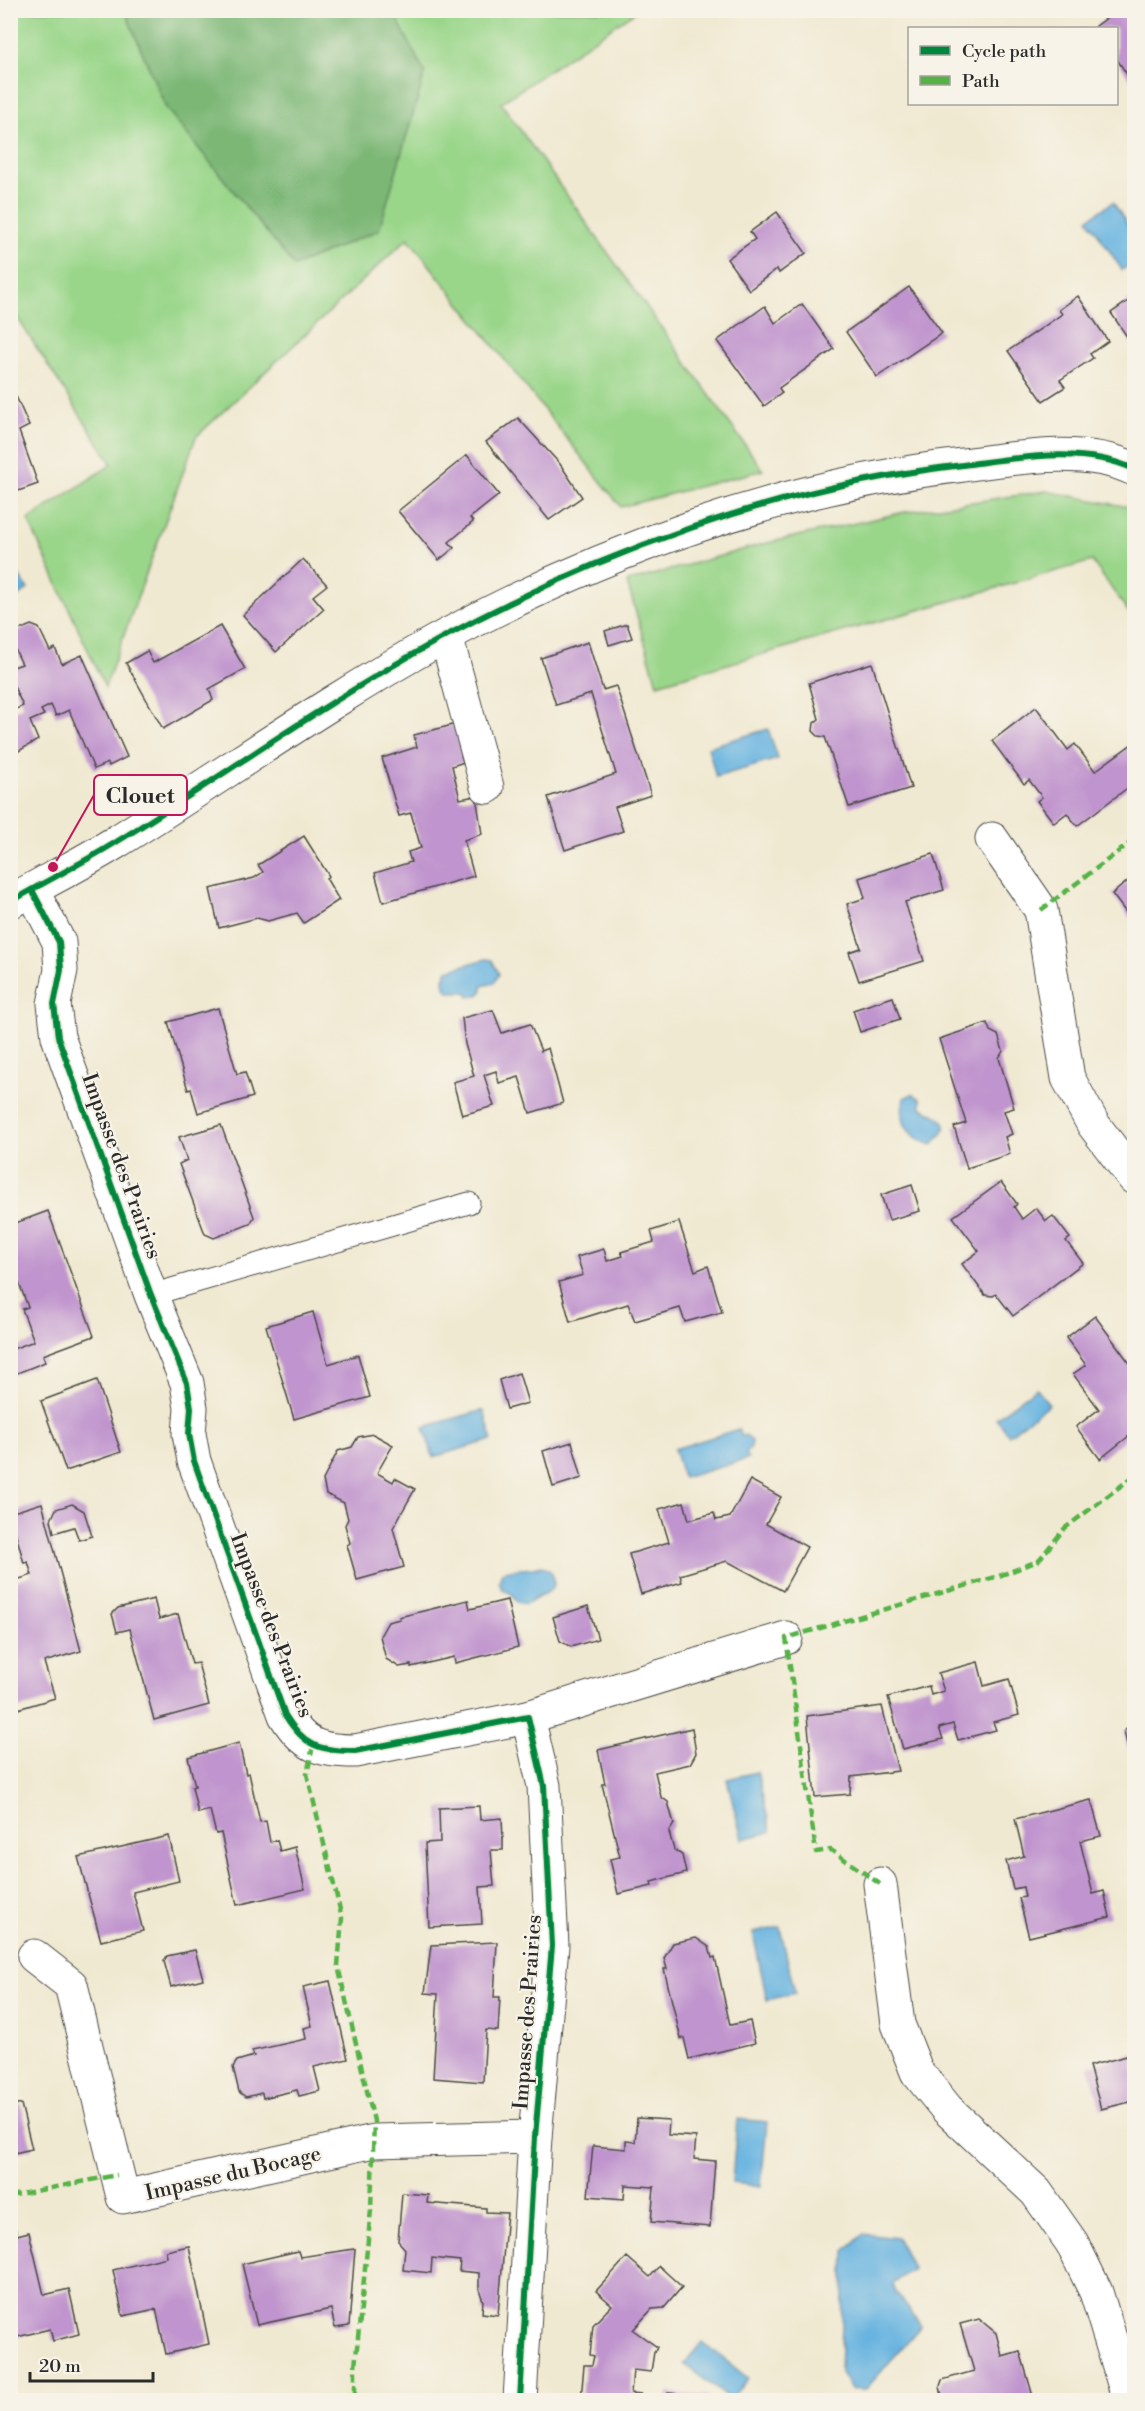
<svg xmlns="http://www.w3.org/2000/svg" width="1145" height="2411" font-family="'Libre Bodoni',serif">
  <rect width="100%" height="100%" fill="#f7f3e8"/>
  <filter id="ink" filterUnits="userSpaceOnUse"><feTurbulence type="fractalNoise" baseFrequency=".0167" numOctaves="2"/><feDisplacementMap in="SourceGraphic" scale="12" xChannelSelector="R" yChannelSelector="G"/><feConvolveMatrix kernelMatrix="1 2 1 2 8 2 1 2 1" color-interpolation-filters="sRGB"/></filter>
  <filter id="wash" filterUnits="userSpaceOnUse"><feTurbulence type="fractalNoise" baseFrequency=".008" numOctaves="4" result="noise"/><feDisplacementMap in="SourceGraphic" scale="24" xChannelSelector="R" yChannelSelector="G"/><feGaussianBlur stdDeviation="1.35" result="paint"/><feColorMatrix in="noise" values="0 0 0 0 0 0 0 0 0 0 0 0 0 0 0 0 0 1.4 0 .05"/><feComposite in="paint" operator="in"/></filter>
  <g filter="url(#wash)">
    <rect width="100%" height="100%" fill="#f0e9d2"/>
    <g fill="#9ad68a" stroke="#62805a" stroke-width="1.5">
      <path d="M10 11H125L166 108 425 74 393 11H636L501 103 763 470 621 507 408 238 196 437 105 687 28 520 112 464 11 308Z"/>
      <path d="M1046 491 1134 508V620L1092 561 657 684 627 582 767 543 905 512Z"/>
    </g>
    <path fill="#7bb776" stroke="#537150" stroke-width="1.5" d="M125 11H393L425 73 379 230 294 266 166 108Z"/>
    <g fill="#66b3e0" stroke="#486f86" stroke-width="1.5">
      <path d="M1113 202 1134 235V262L1122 270 1088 219Z"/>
      <path d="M11 568 16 572 28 589 11 601Z"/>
      <path d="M768 729 778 759 716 777 708 747Z"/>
      <path d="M486 959 492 960 499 974 494 983 482 986V992L478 995 470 997 466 992H450L445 988 444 978 448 970Z"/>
      <path d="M912 1094 921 1099V1107C942 1120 957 1120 932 1145 908 1137 898 1123 904 1098Z"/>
      <path d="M1036 1388 1049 1404 1009 1435 996 1418Z"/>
      <path d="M484 1410 492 1440 433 1457 424 1427Z"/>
      <path d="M739 1429 741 1436 745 1435 752 1441 751 1448 746 1453 748 1459 683 1478 674 1449Z"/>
      <path d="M541 1566C553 1569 560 1584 548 1592 546 1594 541 1594 539 1596 529 1601 529 1606 517 1602L512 1594 503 1590 499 1582 502 1572C514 1567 528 1571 541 1566Z"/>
      <path d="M757 1772 771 1832 742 1839 727 1779Z"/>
      <path d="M780 1927 795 1993 767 2000 753 1933Z"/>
      <path d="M737 2119 767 2122 761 2186 732 2183Z"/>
      <path d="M863 2234 897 2238 913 2269 893 2283 896 2292 921 2326 866 2389 851 2390 840 2371 845 2251Z"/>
      <path d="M702 2342 748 2378 731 2400 684 2364Z"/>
    </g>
    <g id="blocks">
      <g fill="#c094ce">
        <path d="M1118 10H1126L1134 23V85L1116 58V28H1097L1096 26Z"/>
        <path d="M777 212 806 253 779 273 777 269 749 290 727 259 755 239 750 232Z"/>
        <path d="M909 287 942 333 877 377 846 332Z"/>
        <path d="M1078 296 1108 341 1090 354 1093 358 1060 380 1065 387 1043 401 1008 351 1062 314 1059 310Z"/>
        <path d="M1134 297V347L1111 313Z"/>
        <path d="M802 304 834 349 779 388 782 393 764 406 717 341 765 306 775 323Z"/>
        <path d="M15 394 29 426 19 431 38 484 10 494V395Z"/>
        <path d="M518 418 560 464 582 497 549 520 486 442Z"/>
        <path d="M467 455 499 495 470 518 473 522 449 542 454 548 439 560 398 511Z"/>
        <path d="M303 559 327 585 313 596 324 609 276 652 243 615Z"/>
        <path d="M627 624 632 638 609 645 605 631Z"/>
        <path d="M31 625 39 628 50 651 55 648 62 664 82 655 127 757 109 766 108 763 94 769 69 710 56 716 51 705 41 710 44 715 30 721 38 740 10 756V712L23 706 10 678V668L22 664 11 641 14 632Z"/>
        <path d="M220 626 245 669 209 689 213 700 163 729 126 663 147 651 153 663Z"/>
        <path d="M588 642 603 690 616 686 651 795 615 807 623 831 565 850 548 797 616 774 591 694 556 705 541 658Z"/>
        <path d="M872 663 911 788 849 807 825 737 818 736 813 731 814 723 819 719 809 683Z"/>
        <path d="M1036 707 1068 750 1075 744 1095 771 1132 744 1134 748V783L1077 826 1067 813 1054 823 1037 801 1042 797 1029 780 1024 784 992 741Z"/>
        <path d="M460 723 470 760 452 766 460 799 476 796 482 834 464 840 474 876 383 902 375 873 411 862 408 852 421 848 411 813 399 816 382 758 417 747 414 735Z"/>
        <path d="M304 836 329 876 326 878 339 900 304 923 297 913 268 921 257 918 219 928 210 889 254 878 263 872 258 865Z"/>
        <path d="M933 854 944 890 905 902 924 961 859 981 849 952 861 948 847 904 865 898 859 878Z"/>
        <path d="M1134 876V921L1133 922 1112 894Z"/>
        <path d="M893 997 900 1019 860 1032 853 1010Z"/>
        <path d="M218 1008 237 1074 245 1072 253 1097 198 1113 191 1089 188 1090 168 1022Z"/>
        <path d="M493 1010 502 1033 530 1024 541 1051 548 1048 563 1103 530 1113 519 1077 499 1083 496 1071 484 1075 494 1106 462 1115 453 1082 474 1076 465 1044 462 1018Z"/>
        <path d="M987 1023 990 1031 998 1035 1003 1051 999 1058 1014 1108 1004 1111 1012 1134 1005 1137 1010 1154 967 1168 954 1127 966 1123 939 1039Z"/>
        <path d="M221 1125 254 1217 250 1224 214 1238 205 1234 179 1164 187 1160 179 1137Z"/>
        <path d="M1001 1182 1017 1204 1014 1207 1022 1219 1036 1208 1046 1221 1053 1216 1070 1238 1066 1241 1083 1263 1013 1316 996 1294 993 1296 985 1295 962 1264 979 1251 953 1217Z"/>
        <path d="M912 1185 920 1211 889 1220 881 1195Z"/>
        <path d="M48 1211 94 1336 43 1355 45 1362 10 1376V1350L34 1341 22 1309 28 1307 10 1259V1225Z"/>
        <path d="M679 1222 695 1271 708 1266 722 1312 685 1322 680 1308 635 1321 628 1304 570 1322 559 1282 583 1275 577 1257 604 1249 607 1261 623 1256 621 1252 654 1242 651 1231Z"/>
        <path d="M313 1312 328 1364 358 1355 370 1397 294 1419 266 1326Z"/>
        <path d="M1095 1316 1134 1369V1432L1100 1459 1076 1427 1099 1409 1073 1374 1086 1365 1066 1338Z"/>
        <path d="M519 1373 528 1403 507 1409 499 1380Z"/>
        <path d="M97 1380 121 1452 66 1471 41 1401Z"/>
        <path d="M373 1434 393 1445 377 1473 393 1482 395 1478 415 1489 393 1528 404 1567 357 1580 347 1545 350 1543 345 1525 348 1519 344 1503 326 1494 323 1480 338 1451 352 1447 358 1437Z"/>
        <path d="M572 1442 582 1478 553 1487 543 1451Z"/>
        <path d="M750 1480 781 1497 766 1524 807 1547 783 1591 727 1561 680 1575 682 1582 641 1594 629 1554 669 1542 659 1509 684 1502 689 1520 714 1513 716 1520 730 1517Z"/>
        <path d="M42 1503 81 1651 44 1662 55 1698 18 1709 10 1682V1663L13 1662 10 1652V1582L32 1575 28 1562 24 1563 10 1513Z"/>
        <path d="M72 1504 84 1511 92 1536 79 1540 74 1527 54 1533 51 1520 56 1509Z"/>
        <path d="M154 1599 159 1619 178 1614 192 1664 198 1663 209 1705 154 1720 130 1629 117 1632 112 1614 118 1608Z"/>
        <path d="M468 1600 470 1609 507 1600 518 1647 455 1663 454 1657 411 1667V1665L399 1667 386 1659 380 1636 388 1622 400 1619 399 1617Z"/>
        <path d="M588 1606 598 1639 571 1647 560 1641 553 1617Z"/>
        <path d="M978 1662 984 1686 1009 1679 1019 1715 993 1722 996 1730 958 1740 953 1724 939 1728 943 1739 903 1749 888 1697 929 1686 931 1695 944 1691 938 1673Z"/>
        <path d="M882 1706 898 1771 851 1777 850 1794 815 1797 807 1716Z"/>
        <path d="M1134 1723V1747L1128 1749 1124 1731Z"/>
        <path d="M692 1728 696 1753 690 1764 655 1772 661 1797 668 1802 674 1824 669 1832 674 1850 682 1855 686 1873 651 1882 652 1886 618 1894 610 1859 620 1857 602 1784H605L598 1750Z"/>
        <path d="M239 1743 246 1774 249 1773 260 1822 266 1821 270 1842 277 1840 280 1851 295 1847 305 1889 237 1905 221 1833 216 1834 210 1810 198 1813 192 1787 195 1786 188 1757Z"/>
        <path d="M1091 1800 1101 1836 1080 1841 1093 1894 1104 1891 1110 1917 1029 1937 1019 1898 1025 1897 1023 1887 1013 1889 1006 1861 1024 1856 1015 1819Z"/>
        <path d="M479 1806 480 1820 502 1818 503 1840V1850H491L494 1886 480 1887 482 1924 429 1927 425 1843 440 1842 439 1808Z"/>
        <path d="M169 1836 179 1881 133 1892 143 1931 101 1941 78 1857Z"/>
        <path d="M696 1938 709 1947 712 1958 715 1957 730 2025 750 2021 755 2043 689 2059 684 2038 681 2039 664 1969H667L664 1958 673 1943Z"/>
        <path d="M497 1942 494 1997H500L498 2031 486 2030 483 2082 433 2078 438 1994 425 1993 431 1945Z"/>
        <path d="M195 1950 203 1979 171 1987 164 1961 167 1956Z"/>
        <path d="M330 1981 348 2059 314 2067 320 2091 299 2096 297 2090 263 2098 262 2093 246 2097 239 2092 233 2067 237 2061 254 2056 252 2051 306 2039 304 2028 312 2026 303 1987Z"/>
        <path d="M1134 2054V2115L1130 2102 1101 2109 1089 2066Z"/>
        <path d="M21 2104 32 2149 10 2154V2107Z"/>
        <path d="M637 2118 669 2120 668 2135 696 2137 694 2159 715 2161 710 2227 651 2222 654 2187 625 2185 624 2199 588 2196 593 2146 626 2149V2141L635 2142Z"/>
        <path d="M402 2193 428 2195 427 2203 486 2208V2212L507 2213 498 2315 482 2313 483 2301 479 2289V2273L459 2271 460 2261 432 2258 431 2273 403 2270 405 2249 398 2241Z"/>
        <path d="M10 2210 17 2235 29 2232 44 2295 69 2289 79 2334 53 2341 50 2329 17 2337 15 2324 10 2325Z"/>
        <path d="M189 2246 209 2344 166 2354 156 2309 123 2316 113 2270 167 2257 166 2251Z"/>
        <path d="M355 2249 349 2326 335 2328 331 2309 257 2325 242 2264 298 2251 300 2257Z"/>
        <path d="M627 2257 650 2277 659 2266 682 2287 664 2308 652 2309 633 2330 657 2347 654 2352 651 2372 633 2370 631 2393 641 2394V2400H581L584 2365H592L594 2356 590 2355 593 2325 612 2305 596 2291Z"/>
        <path d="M979 2319 996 2333 1002 2356 1020 2351 1034 2400H949L942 2397 940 2386 942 2380 974 2371 960 2324Z"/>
        <path d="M668 2393 708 2396V2400H667Z"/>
      </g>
    </g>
  </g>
  <g filter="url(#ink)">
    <use href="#blocks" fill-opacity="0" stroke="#494844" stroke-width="1.5"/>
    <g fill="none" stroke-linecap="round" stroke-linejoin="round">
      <g stroke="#494844" stroke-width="23">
        <path id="lane" d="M151 1295 469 1203"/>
      </g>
      <g stroke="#494844" stroke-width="35">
        <g id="street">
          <path d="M446 636 487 787"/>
          <path d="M992 839 1041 910 1068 1078 1093 1124 1134 1178"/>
          <path d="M32 890 59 942 61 970 54 1004 58 1037 151 1295 187 1383 191 1408 189 1434 194 1461 285 1715C304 1746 319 1751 355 1751L528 1717 544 1786 552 1946 535 2137 520 2400"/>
          <path d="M10 902C44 882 79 865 113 844 221 777 326 702 438 640 599 552 780 486 963 465 1017 458 1083 445 1134 469"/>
          <path d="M528 1717 786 1638"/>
          <path d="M880 1884 898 2024 917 2072 947 2109 1036 2192 1072 2243 1096 2292 1129 2400"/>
          <path d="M34 1956 71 1985 123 2197 374 2141 535 2137"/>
        </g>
      </g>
      <use href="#lane" stroke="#fff" stroke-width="21"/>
      <use href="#street" stroke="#fff" stroke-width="33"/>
      <g stroke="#56b246" stroke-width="4.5" stroke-dasharray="9 4.5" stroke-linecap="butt">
        <path d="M1041 910 1134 840"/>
        <path d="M313 1746 307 1774 342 1918 338 1966 374 2121 371 2210 355 2367V2400"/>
        <path d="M880 1884 831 1850 816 1852 786 1638 999 1576 1038 1561 1065 1528 1134 1476"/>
        <path d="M10 2196 117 2175"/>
      </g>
      <g stroke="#f7f3e8" stroke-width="10">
        <g id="cycleway">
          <path d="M32 890 59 942 61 970 54 1004 58 1037 151 1295 187 1383 191 1408 189 1434 194 1461 285 1715C304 1746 319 1751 355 1751L528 1717 544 1786 552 1946 535 2137 520 2400"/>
          <path d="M10 902C44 882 79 865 113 844 221 777 326 702 438 640 599 552 780 486 963 465 1017 458 1083 445 1134 469"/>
        </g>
      </g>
      <use href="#cycleway" stroke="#00873e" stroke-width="6"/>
    </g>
  </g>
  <g text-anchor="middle" stroke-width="4.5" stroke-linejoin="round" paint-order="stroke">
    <g font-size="21" fill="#2b2b2b" stroke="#f7f3e8">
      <text transform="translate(122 1166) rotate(70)" y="7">Impasse des Prairies</text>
      <text transform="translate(272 1625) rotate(69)" y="7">Impasse des Prairies</text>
      <text transform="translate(527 2012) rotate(-86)" y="7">Impasse des Prairies</text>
      <text transform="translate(233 2173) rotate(-13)" y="7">Impasse du Bocage</text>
    </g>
  </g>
  <path fill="none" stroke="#c2185b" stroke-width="2" d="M53 867L94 795"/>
  <circle fill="#c2185b" stroke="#f7f3e8" stroke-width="2" cx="53" cy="867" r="6"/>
  <rect fill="#f7f3e8" stroke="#c2185b" stroke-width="2" x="94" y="775" width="93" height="40" rx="6"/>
  <g font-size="22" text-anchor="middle" font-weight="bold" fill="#2b2b2b">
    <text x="140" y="803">Clouet</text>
  </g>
  <rect width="1145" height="2411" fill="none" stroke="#f7f3e8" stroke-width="36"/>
  <rect x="908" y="27" width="210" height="78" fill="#f7f3e8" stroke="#a5a39c" stroke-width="1.5"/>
  <rect x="920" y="46" width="30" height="9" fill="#00873e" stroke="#a5a39c" stroke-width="1.5"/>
  <text x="962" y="57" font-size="18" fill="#2b2b2b">Cycle path</text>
  <rect x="920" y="76" width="30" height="9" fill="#56b246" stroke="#a5a39c" stroke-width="1.5"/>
  <text x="962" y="87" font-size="18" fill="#2b2b2b">Path</text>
  <path d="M30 2372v9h123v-9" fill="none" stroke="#2b2b2b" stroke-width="3"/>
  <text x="39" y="2372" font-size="18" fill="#2b2b2b" stroke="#f7f3e8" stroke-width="4.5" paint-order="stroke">20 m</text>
</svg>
